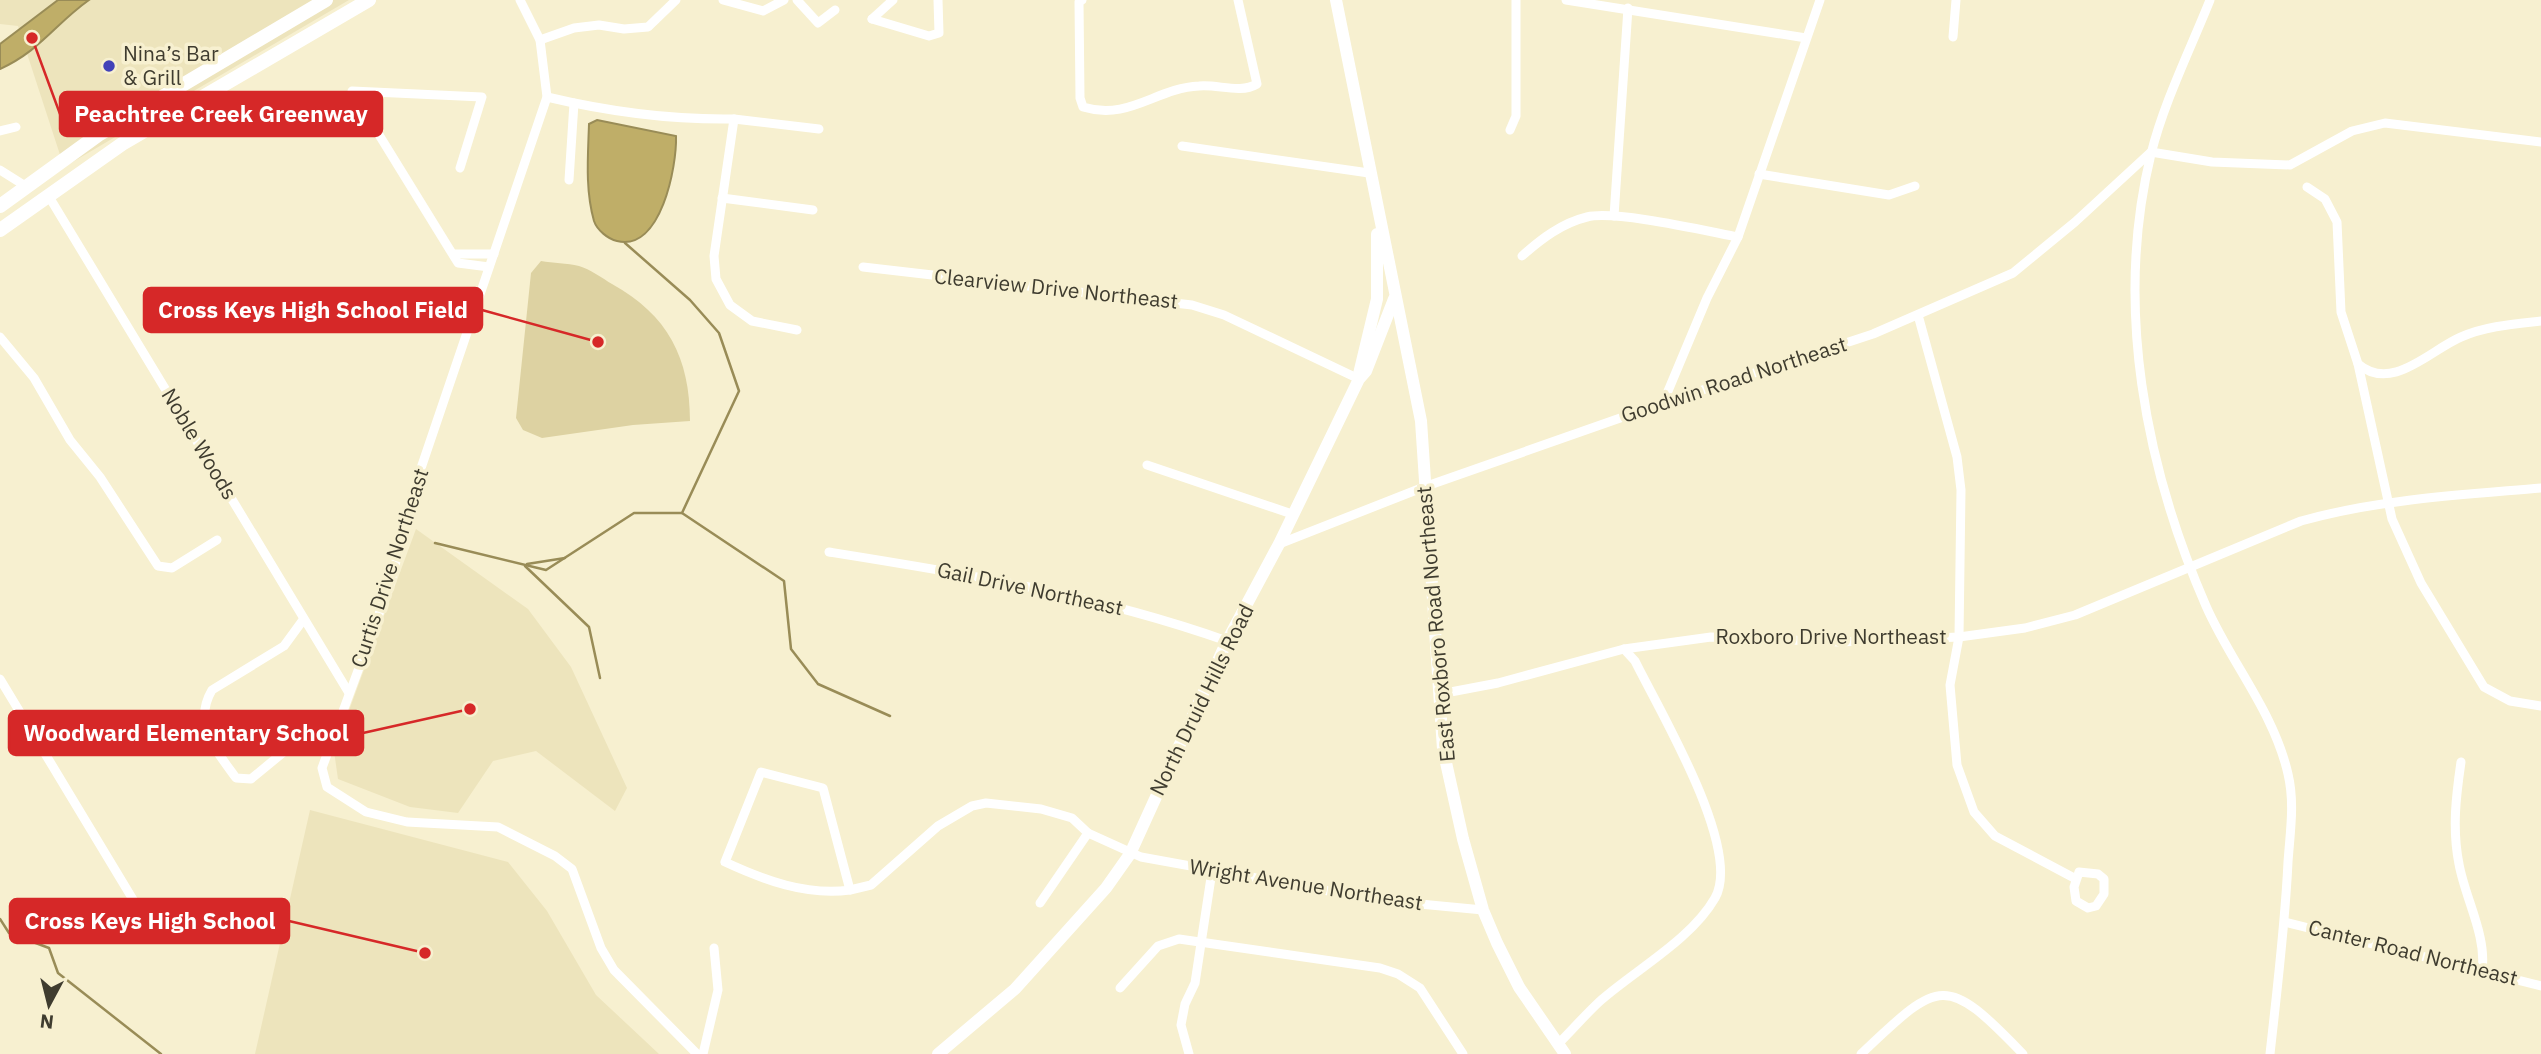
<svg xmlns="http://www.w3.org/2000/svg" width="2541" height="1054" font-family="'IBM Plex Sans',sans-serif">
  <rect width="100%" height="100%" fill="#f7f0d0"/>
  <g fill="#ede4bc">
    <path d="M0 0H349L64 167 18 26 0 24Z"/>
    <path d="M416 529 528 609 571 667 627 788 615 811 536 751 493 761 458 813 410 807 338 779 334 751Z"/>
    <path d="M310 810 508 862 547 911 596 995 659 1054H255Z"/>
  </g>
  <path fill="#ddd2a2" d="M541 261C553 263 567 263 579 266 590 269 602 278 612 284 668 315 690 358 690 421L633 425 542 438 523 430 516 418 531 273Z"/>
  <g fill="#bfae68" stroke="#998c57" stroke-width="2">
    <path d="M58 0H89C55 24 40 51 0 69V44Z"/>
    <path d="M597 120 676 136C677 166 661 252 617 241 608 239 597 230 594 221 585 189 588 156 589 124Z"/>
  </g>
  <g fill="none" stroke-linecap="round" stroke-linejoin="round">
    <g stroke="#998c57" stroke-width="2.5">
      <path d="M682 513 784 581 791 649 818 684 890 716"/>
      <path d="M435 543 546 570 634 513H682L739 391 719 333 690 300 625 243"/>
      <path d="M527 564 565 558"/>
      <path d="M525 566 589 627 600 678"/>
      <path d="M0 919 9 933 49 948 58 973 161 1054"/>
    </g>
    <g stroke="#fff" stroke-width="9">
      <path d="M520 0 540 40 547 97 418 477 390 584 322 768 327 787 366 812 407 822 498 827 555 856 572 869 601 948 614 970 697 1054"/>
      <path d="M723 0 763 11 784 0"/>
      <path d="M797 0 818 23 835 10"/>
      <path d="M1082 0 1079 2 1080 98 1083 107C1129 121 1156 88 1199 86 1218 84 1240 94 1257 84L1238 0"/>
      <path d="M1566 0 1806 38"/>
      <path d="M2210 0C2190 50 2164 102 2151 154 2114 305 2145 466 2206 606 2231 663 2274 712 2288 774 2295 803 2290 833 2288 862 2285 926 2277 990 2270 1054"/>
      <path d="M872 19 929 36 939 33 938 0"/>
      <path d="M872 19 893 0"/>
      <path d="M1953 37 1956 0"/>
      <path d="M540 40 574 28 599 25 624 29 648 27 676 0"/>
      <path d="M547 97C610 112 670 120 734 119L714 256 716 279 730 305 752 321 797 330"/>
      <path d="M734 119 819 129"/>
      <path d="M1510 130 1516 116V0"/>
      <path d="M0 131 16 127"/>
      <path d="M1182 146 1369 173"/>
      <path d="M460 168 482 97 352 91 458 263 489 267"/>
      <path d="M0 170 27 187"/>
      <path d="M1759 174 1889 195 1915 186"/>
      <path d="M569 180 574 103"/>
      <path d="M2307 187 2325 199 2337 222 2341 312 2358 364 2392 519 2421 583 2484 687 2510 701 2541 706"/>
      <path d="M48 195 349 693"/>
      <path d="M722 198 813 210"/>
      <path d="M1614 216 1628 8"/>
      <path d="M453 254H494"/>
      <path d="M1522 256C1541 239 1562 223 1587 217 1615 210 1706 231 1738 237"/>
      <path d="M863 267 1192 305 1224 315 1359 379"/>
      <path d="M1918 315 1957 457 1961 490 1959 637 1950 685 1957 765 1974 812 1995 836 2076 879"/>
      <path d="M0 337 34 378 70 440 100 477 158 566 172 568 217 540"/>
      <path d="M2358 364C2392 393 2430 350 2461 337 2486 326 2514 324 2541 321"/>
      <path d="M1663 403 1707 298 1738 237 1820 0"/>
      <path d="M1147 465 1292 514"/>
      <path d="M1279 544 1424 487 1663 403 1873 334 2013 273 2075 222 2151 152 2212 162 2290 165 2352 131 2385 123 2541 142"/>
      <path d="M829 552C967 574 1094 594 1227 641"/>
      <path d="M303 620 284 646 212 690C192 724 216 750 236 778L251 779 291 746 327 749"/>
      <path d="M0 679 155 936"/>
      <path d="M1440 694 1498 683 1624 649 1711 637 1839 642 1959 637 2025 628 2075 615 2301 521C2380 499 2460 495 2541 488"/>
      <path d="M2461 762C2456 796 2452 829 2459 864 2465 898 2487 936 2482 970"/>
      <path d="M761 772 823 788 850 890C806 896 764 880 725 862Z"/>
      <path d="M2079 872 2098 874 2104 879V894L2096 906 2088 908 2076 901 2074 887Z"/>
      <path d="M850 890 871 885 938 826 972 806 986 803 1041 809 1072 818 1088 833 1141 857 1378 900 1483 910"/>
      <path d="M1040 903 1088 833"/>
      <path d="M2285 922 2541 986"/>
      <path d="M1120 988 1158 946 1179 939 1380 968 1398 974 1420 988 1463 1054"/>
      <path d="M1558 1044C1572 1030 1585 1015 1599 1002 1635 970 1691 940 1715 898 1743 849 1659 710 1635 661L1624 649"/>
      <path d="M703 1054 718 990 714 948"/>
      <path d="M1189 1054 1181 1025 1185 1004 1195 983 1212 871"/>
      <path d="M1861 1054C1940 979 1945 973 2023 1054"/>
    </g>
    <g stroke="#fff" stroke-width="12">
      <path d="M1336 0 1421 421 1443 749 1463 839 1483 910 1497 943 1519 987 1565 1054"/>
      <path d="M1359 374 1377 299V234"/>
      <path d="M938 1054 1015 989 1106 888 1130 854 1227 641 1279 544 1359 379 1366 371 1394 299"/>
    </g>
    <g stroke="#fff" stroke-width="14">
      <path d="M0 206 98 135 326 0"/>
      <path d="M0 230 122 144 369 0"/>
    </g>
  </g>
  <circle fill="#4242b8" stroke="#f7f0d0" stroke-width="2.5" cx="109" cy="66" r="7"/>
  <g text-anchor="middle" stroke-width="7" stroke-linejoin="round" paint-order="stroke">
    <g font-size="21" fill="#3f3c2f" stroke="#f7f0d0" text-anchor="start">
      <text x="123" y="61">Nina’s Bar<tspan x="123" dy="24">&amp; Grill</tspan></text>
    </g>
    <g font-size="21" fill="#3f3c2f" stroke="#f7f0d0">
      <text transform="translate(1056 289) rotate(6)" y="7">Clearview Drive Northeast</text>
      <text transform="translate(1734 380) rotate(-18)" y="7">Goodwin Road Northeast</text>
      <text transform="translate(199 444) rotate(59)" y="7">Noble Woods</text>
      <text transform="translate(390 568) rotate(-72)" y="7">Curtis Drive Northeast</text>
      <text transform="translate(1030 589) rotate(12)" y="7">Gail Drive Northeast</text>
      <text transform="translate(1436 624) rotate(-95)" y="7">East Roxboro Road Northeast</text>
      <text x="1831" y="644">Roxboro Drive Northeast</text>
      <text transform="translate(1202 700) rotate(-64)" y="7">North Druid Hills Road</text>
      <text transform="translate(1306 885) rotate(9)" y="7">Wright Avenue Northeast</text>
      <text transform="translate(2413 953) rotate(14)" y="7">Canter Road Northeast</text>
    </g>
  </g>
  <path fill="none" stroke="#d62828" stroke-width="2.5" d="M32 38L60 114M598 342L482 310M470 709L363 733M425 953L289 921"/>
  <g fill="#d62828" stroke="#f7f0d0" stroke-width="2.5">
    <circle cx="32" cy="38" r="7"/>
    <circle cx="598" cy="342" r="7"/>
    <circle cx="470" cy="709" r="7"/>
    <circle cx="425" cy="953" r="7"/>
  </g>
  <g fill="#d62828" stroke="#d62828" stroke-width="2.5">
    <rect x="60" y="92" width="322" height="44" rx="7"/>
    <rect x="144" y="288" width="338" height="44" rx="7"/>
    <rect x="9" y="711" width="354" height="44" rx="7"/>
    <rect x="10" y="899" width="279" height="44" rx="7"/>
  </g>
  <g font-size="23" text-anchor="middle" font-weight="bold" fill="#fff">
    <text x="221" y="122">Peachtree Creek Greenway</text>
    <text x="313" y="318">Cross Keys High School Field</text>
    <text x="186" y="741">Woodward Elementary School</text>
    <text x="150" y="929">Cross Keys High School</text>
  </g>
  <g transform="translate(49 1005) rotate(187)" stroke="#f7f0d0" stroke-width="5" paint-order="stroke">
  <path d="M0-5L12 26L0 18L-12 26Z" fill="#3f3c2f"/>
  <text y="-10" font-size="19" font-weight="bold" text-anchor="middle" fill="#3f3c2f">N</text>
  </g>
</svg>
